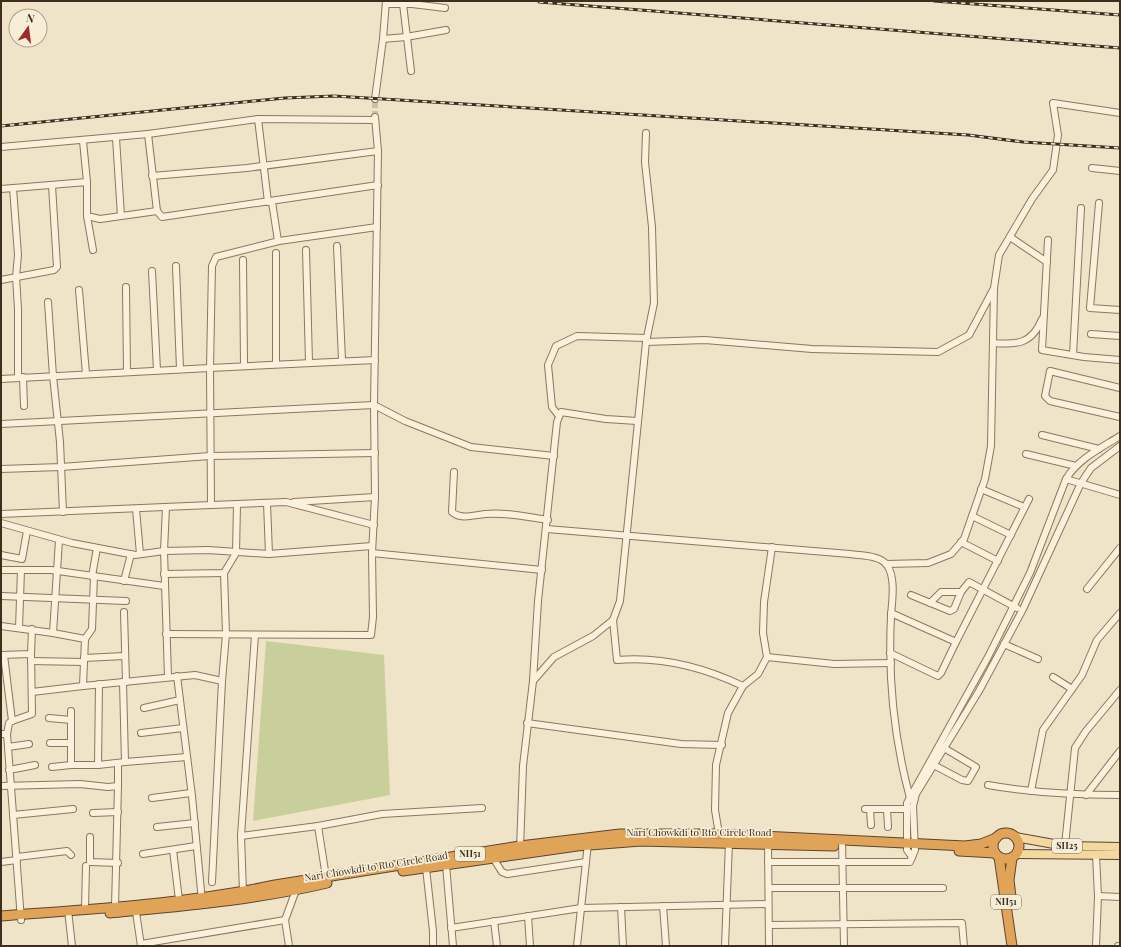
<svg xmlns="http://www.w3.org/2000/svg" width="1121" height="947" font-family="'Playfair Display',serif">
  <rect width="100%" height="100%" fill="#f0e4c8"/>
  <path fill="#c9cf9b" d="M266 641 384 655 390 795 253 821Z"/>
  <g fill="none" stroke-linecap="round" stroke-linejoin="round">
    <path stroke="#ccc0a6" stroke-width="6" stroke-dasharray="6 3" stroke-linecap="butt" d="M375 117V99"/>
    <g stroke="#8d765c" stroke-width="8">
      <g id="minor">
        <path d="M386 4H412L445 8"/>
        <path d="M403 4 411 71"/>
        <path d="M383 39 406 37 446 30"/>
        <path d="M375 99 383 39 386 1"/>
        <path d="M258 119 268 202"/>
        <path d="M375 120 258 119 148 134 157 211 162 217 378 185"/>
        <path d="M646 133 645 162 652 227 654 303 646 342 705 340 812 349 938 352 969 335 993 290"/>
        <path d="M116 138 121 216"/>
        <path d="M83 141 87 182"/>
        <path d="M1 147 148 134"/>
        <path d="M1092 168 1120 171"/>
        <path d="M152 176 247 168 378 151"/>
        <path d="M13 188 18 255 16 277 18 309V378"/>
        <path d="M1 189 87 182V216L100 219 157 211"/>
        <path d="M272 202 278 241"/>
        <path d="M1099 203 1090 308 1120 310"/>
        <path d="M87 216 93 250"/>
        <path d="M1010 237 1047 262"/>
        <path d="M1048 240 1042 350 1084 357 1120 360"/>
        <path d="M337 246 342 360"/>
        <path d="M306 250 309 362"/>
        <path d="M243 260 244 365"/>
        <path d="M176 266 180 369"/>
        <path d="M152 271 157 370"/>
        <path d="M1 280 54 270 57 267 52 185"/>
        <path d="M126 287 127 372"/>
        <path d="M79 290 86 374"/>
        <path d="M48 302 53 376 60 442 63 512"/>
        <path d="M1091 334 1120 336"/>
        <path d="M993 343C1017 345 1032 344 1042 319"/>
        <path d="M1073 355 1081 208"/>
        <path d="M375 360 210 368 212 266 216 257 279 241 377 227"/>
        <path d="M276 363V253"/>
        <path d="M23 377 24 406"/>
        <path d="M1 379 210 368 211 505 1 514"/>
        <path d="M1120 388 1050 371 1045 396 1050 401 1120 417"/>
        <path d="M559 416 552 407 548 365 556 346 577 336 647 338"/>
        <path d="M1 424 374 405 405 421 471 447 554 456"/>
        <path d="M1042 435 1099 449"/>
        <path d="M1026 454 1076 466"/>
        <path d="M1 469 61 467 210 456 375 453"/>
        <path d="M454 472 452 512C461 520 474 515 485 514 506 512 527 517 548 520"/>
        <path d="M1066 479 1120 495"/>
        <path d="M981 489 1024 507"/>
        <path d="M294 502 375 497"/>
        <path d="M267 503 269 554"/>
        <path d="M211 505 286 502 374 525"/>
        <path d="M166 507 164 551 208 550 269 554 372 546"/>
        <path d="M136 509 140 554"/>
        <path d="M972 516 1011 535"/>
        <path d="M1 523 72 543 135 555 164 551 168 677"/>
        <path d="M547 529 850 554C861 556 880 555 887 565 896 578 892 601 891 616 888 676 894 739 910 798L914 801"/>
        <path d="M961 542 998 561"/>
        <path d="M372 553 542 570"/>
        <path d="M1 555 22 559 27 531"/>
        <path d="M886 564 928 563 951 554 964 539 985 479 991 446 994 288 999 255 1032 199 1053 170 1058 135 1053 103 1120 113"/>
        <path d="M1 570H51L164 586"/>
        <path d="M164 574 224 573 236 553 237 504"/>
        <path d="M92 576 97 548"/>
        <path d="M124 581 131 554"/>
        <path d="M1087 589 1120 548"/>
        <path d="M911 595 950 611 954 609 961 592"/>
        <path d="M1 596 126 601"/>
        <path d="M930 603 941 592H961L969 582 1017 608"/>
        <path d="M124 612 126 682"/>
        <path d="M613 620 617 660C661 656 703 667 743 686"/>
        <path d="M1 626 53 633 85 639 83 686 195 675 222 681 212 882"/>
        <path d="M19 628 21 570"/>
        <path d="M53 633 59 540"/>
        <path d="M166 634 371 635 373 617 372 553 375 497 374 405 378 151 375 117"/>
        <path d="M85 639 92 629 94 576"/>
        <path d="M956 642 1029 499"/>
        <path d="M1004 644 1038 659"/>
        <path d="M890 653 938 676 941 673 956 642 891 613"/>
        <path d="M1 655 31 654 32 629"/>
        <path d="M4 655 12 721"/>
        <path d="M767 657 834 664 891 663"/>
        <path d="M84 658 124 656"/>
        <path d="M31 661 83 662"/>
        <path d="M177 676 192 796 202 901"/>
        <path d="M1053 677 1072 689"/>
        <path d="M222 681 226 634 224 573"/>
        <path d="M533 681 538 601 557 422 561 412 606 419 637 421"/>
        <path d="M123 682 125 762 187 757"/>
        <path d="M99 684 98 765 125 762"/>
        <path d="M32 692 83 686"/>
        <path d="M144 708 180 700"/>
        <path d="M49 718 71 720"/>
        <path d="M527 723 681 744 722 745"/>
        <path d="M141 733 183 728"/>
        <path d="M1 734H7L9 723 12 721 32 714 31 654"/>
        <path d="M7 734 21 920"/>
        <path d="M50 743H71"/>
        <path d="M8 747 29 744"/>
        <path d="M118 763V786"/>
        <path d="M930 763 962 780 968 781 976 767 944 748"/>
        <path d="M71 765H98"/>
        <path d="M52 767 71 765V711"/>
        <path d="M9 770 35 765"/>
        <path d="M988 785C1032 793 1075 795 1120 795"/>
        <path d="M1 786 80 784 108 787 118 786 115 907"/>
        <path d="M1031 791 1043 730 1082 675 1097 640 1120 613"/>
        <path d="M1086 795 1120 751"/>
        <path d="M152 798 191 793"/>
        <path d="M865 809H907"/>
        <path d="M870 809 871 825"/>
        <path d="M887 809 888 827"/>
        <path d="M93 813 118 812"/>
        <path d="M13 815 73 809"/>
        <path d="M318 826 382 814 482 808"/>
        <path d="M157 827 195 823"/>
        <path d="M719 834 715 810 716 765 728 713 743 686 758 674 767 657 763 633 764 602 772 547"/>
        <path d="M241 836 318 826 326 877"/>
        <path d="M90 837V862L118 863"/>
        <path d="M842 840 844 946"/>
        <path d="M768 842 769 946"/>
        <path d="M520 849 523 766 533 681 554 657 593 636 613 620 620 601 646 342"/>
        <path d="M173 850 179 900"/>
        <path d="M143 854 196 846"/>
        <path d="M1064 855 1075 748 1086 731 1120 690"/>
        <path d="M17 857 67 851 71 855"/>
        <path d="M912 857 907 850V803L988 657 1030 573 1066 479C1078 459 1101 448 1120 436"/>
        <path d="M493 858 502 872 507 874 586 862"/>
        <path d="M1 862 17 860"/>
        <path d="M768 862H910L915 850 913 806 916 794 979 691 1023 609 1081 483 1091 468 1120 446"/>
        <path d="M446 865 453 946"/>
        <path d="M426 868 433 931V946"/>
        <path d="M769 888H943"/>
        <path d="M243 892 241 836 255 635"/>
        <path d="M1098 896 1120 897"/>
        <path d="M663 906 666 946"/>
        <path d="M621 907 623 946"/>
        <path d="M85 909 86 866"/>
        <path d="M68 910 72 946"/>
        <path d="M136 912 141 946"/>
        <path d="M528 916 530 946"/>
        <path d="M494 921 497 946"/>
        <path d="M769 925 962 923 964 946"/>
        <path d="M451 928 581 908 768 904"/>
        <path d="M141 944 285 920"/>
        <path d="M289 946 285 920 296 890"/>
        <path d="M577 946 588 843"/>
        <path d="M725 946 729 842"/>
        <path d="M1096 946 1098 896 1096 855"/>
        <path d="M1118 946H1120"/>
      </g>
    </g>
    <g stroke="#5b4430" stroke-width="10">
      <g id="major">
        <path d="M1015 837 1065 846 1120 847"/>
        <path d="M1017 854 1120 855"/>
      </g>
    </g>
    <g stroke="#5b4430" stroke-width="11">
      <g id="highway">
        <circle cx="1006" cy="846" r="13"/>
        <path d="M959 851 995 853"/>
        <path d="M999 857 1012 946"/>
        <path d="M403 871 577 846 641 841 834 846"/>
        <path d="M1011 897 1009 880 1012 858"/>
        <path d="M110 913C182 906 256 900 327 883"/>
        <path d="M1 916C92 909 186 904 275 885L520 846 620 834H719L965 846 981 844 996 838"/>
      </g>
    </g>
    <use href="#minor" stroke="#faf1dc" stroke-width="6"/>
    <use href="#major" stroke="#f3d9a0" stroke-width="8"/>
    <use href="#highway" stroke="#e0a458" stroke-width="9"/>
    <g stroke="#3d2e20" stroke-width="3">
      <g id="rail">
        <path d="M934 1 1120 15"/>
        <path d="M539 2 1120 48"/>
        <path d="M1 126 285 98 334 96 968 135 1023 142 1120 148"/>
      </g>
    </g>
    <use href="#rail" stroke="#f7eed8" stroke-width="1.5" stroke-dasharray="4.5" stroke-linecap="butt"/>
  </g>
  <g text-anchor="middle" stroke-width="3.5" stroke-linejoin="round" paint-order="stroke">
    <g fill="#f7eed8" stroke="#756857" stroke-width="1">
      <rect x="1052" y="839" width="30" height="14" rx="3"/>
      <rect x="455" y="847" width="30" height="14" rx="3"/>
      <rect x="991" y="895" width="30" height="14" rx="3"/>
    </g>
    <g font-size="9" font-weight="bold" fill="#3d2e20">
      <text x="1067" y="849">SH25</text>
      <text x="470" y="857">NH51</text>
      <text x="1006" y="905">NH51</text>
    </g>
    <g font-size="10" fill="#3d2e20" stroke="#f7eed8">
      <text x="699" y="836">Nari Chowkdi to Rto Circle Road</text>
      <text transform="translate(376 866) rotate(-9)" y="4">Nari Chowkdi to Rto Circle Road</text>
    </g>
  </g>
  <rect width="1121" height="947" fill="none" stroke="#3d2e20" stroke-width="4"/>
  <g transform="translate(28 28) rotate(14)"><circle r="19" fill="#f7eed8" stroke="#ada18e"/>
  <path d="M0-3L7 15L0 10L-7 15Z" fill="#9e2a2b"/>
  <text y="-6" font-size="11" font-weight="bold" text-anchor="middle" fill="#3d2e20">N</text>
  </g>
</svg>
